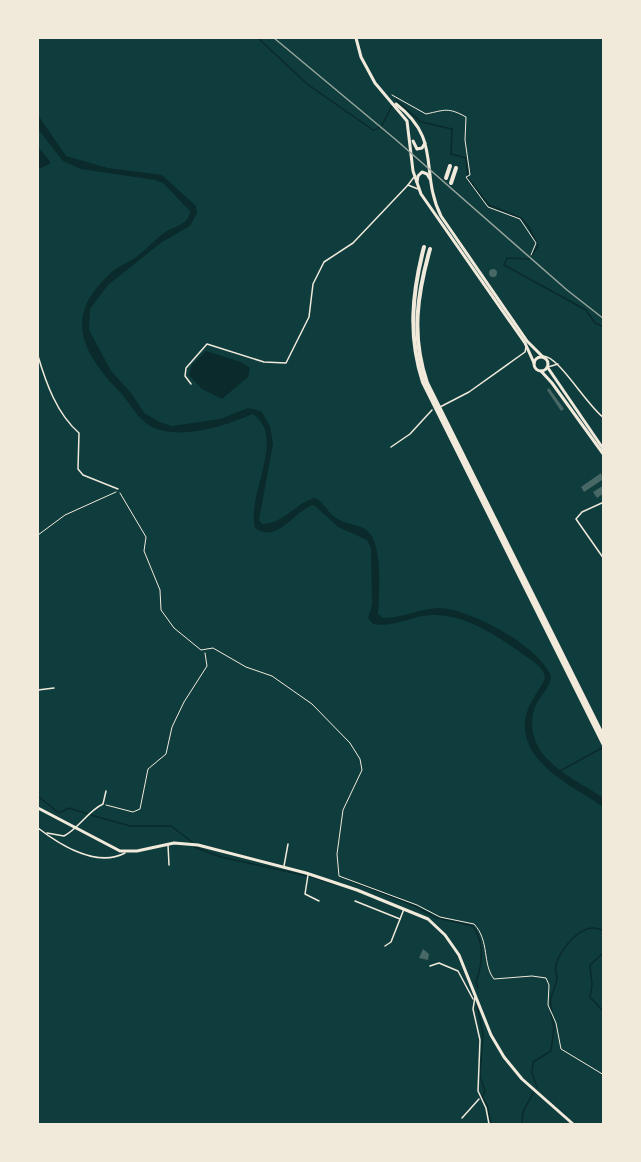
<svg xmlns="http://www.w3.org/2000/svg" width="641" height="1162" font-family="Quicksand,sans-serif">
  <rect width="100%" height="100%" fill="#0f3d3e"/>
  <g fill="#0a2a2b">
    <path d="M38 115 66 156 108 168 162 175 196 206 197 213 190 226 162 242 108 285 90 309 89 330 111 371 132 394 144 413 160 422 172 426 220 419 248 408 261 411 270 426 273 444 259 520 262 524C284 524 295 503 315 498 325 503 326 511 335 517 343 524 356 524 365 529 384 540 379 595 378 614L383 618C403 618 419 609 438 608 469 608 539 646 551 676 550 690 536 699 533 713 525 760 573 777 603 798V807C574 786 521 765 525 720 527 704 539 692 545 678 544 666 529 659 520 652 493 633 458 610 422 616 404 620 392 627 373 624L368 618 372 605 371 548 367 540 338 527 314 505C295 509 278 545 255 528 246 494 287 438 253 414 226 425 189 438 160 430 138 424 133 405 118 390 78 348 65 313 113 271 122 264 132 261 140 254 149 247 155 239 164 233 174 226 189 225 190 211L163 183 155 180 81 169 63 161 38 129Z"/>
    <path d="M38 147 50 161V164L38 169Z"/>
    <path d="M206 351 241 362 250 368 248 377 222 399 202 389 189 375 192 365Z"/>
  </g>
  <g fill="none" stroke-linecap="round" stroke-linejoin="round">
    <g stroke="#0a2a2b" stroke-width="1.5">
      <path d="M258 38 307 84 373 130 377 129"/>
      <path d="M396 100 421 122 452 129 451 154 466 158 468 178 484 199 489 205 521 218 529 227 538 246 531 256"/>
      <path d="M382 125 392 106"/>
      <path d="M378 128 380 127"/>
      <path d="M529 259 507 258 504 265 586 310 595 323 604 327"/>
      <path d="M558 772 602 748"/>
      <path d="M38 796 59 813 69 808 88 814"/>
      <path d="M91 815 130 826H171L192 842"/>
      <path d="M194 847 221 857 307 876"/>
      <path d="M309 876 334 884"/>
      <path d="M349 880 415 906 434 917 473 926C485 944 483 963 476 982L478 988"/>
      <path d="M604 952 590 965 592 985 590 997 604 1012"/>
      <path d="M477 1005 483 1034 480 1077 485 1091 482 1097 487 1105 491 1124"/>
      <path d="M552 1011C547 998 555 991 557 979 557 974 554 970 556 965 561 947 584 919 604 931"/>
      <path d="M537 1087 532 1073 533 1062 551 1051 554 1027 551 1014"/>
      <path d="M522 1124 523 1112 533 1093"/>
    </g>
  </g>
  <g fill="#486865">
    <circle cx="493" cy="273" r="4"/>
    <path d="M549 388 564 409 561 411 547 390Z"/>
    <path d="M601 473 604 483 602 480 584 492 581 487Z"/>
    <path d="M604 485V493L597 498 593 492Z"/>
    <path d="M423 949 429 954 428 960 419 958Z"/>
  </g>
  <g fill="none" stroke-linecap="round" stroke-linejoin="round">
    <g stroke="#f1e9da" stroke-width="1">
      <path d="M392 95 426 114C445 110 448 107 466 117L465 140 470 175 466 177 488 207 520 219 536 243 531 255"/>
      <path d="M120 493 146 537 144 551 160 590 161 610 174 628 201 650 213 648 246 667 272 676 312 704 350 743 360 759 362 770 343 810 337 854 339 876 417 905 440 917 474 924C490 941 482 964 494 979L532 976 546 978 549 985 548 1005 556 1023 561 1049 604 1075"/>
      <path d="M38 535 65 515 116 492"/>
      <path d="M106 805 133 812 140 809 148 769 166 754 172 727 184 702 207 666 205 653"/>
    </g>
    <g stroke="#f1e9da" stroke-width="1.5">
      <path d="M414 177 408 185 418 189"/>
      <path d="M38 297V304"/>
      <path d="M38 356C46 383 57 414 79 433L78 469 83 475 118 489"/>
      <path d="M543 356C559 356 586 405 604 418"/>
      <path d="M548 367 558 364"/>
      <path d="M191 384 185 376 186 368 207 344 264 362 286 363 309 317 313 284 324 262 353 243 408 185"/>
      <path d="M440 407 469 392 525 352 526 347"/>
      <path d="M391 447 410 434 432 410"/>
      <path d="M604 502 582 512 576 519 604 559"/>
      <path d="M38 690 54 688"/>
      <path d="M38 828C60 845 97 868 125 853"/>
      <path d="M47 833 64 836C79 828 88 811 103 804L106 791"/>
      <path d="M168 845 169 865"/>
      <path d="M284 866 288 844"/>
      <path d="M308 875 305 894 319 901"/>
      <path d="M355 901 400 919"/>
      <path d="M385 946 391 942 404 909"/>
      <path d="M430 966 439 963 458 971 473 999"/>
      <path d="M475 997 473 1009 480 1040 478 1091 486 1108 489 1124"/>
      <path d="M462 1118 479 1099"/>
    </g>
    <g stroke="#f1e9da" stroke-width="3">
      <path d="M356 38 361 57 375 83 407 121 413 171 421 194 525 343 534 363"/>
      <path d="M396 104C443 140 419 172 441 216L527 341 542 356"/>
      <path d="M413 141 417 149 422 148 425 143"/>
      <path d="M417 182 418 176 422 172 427 174 430 179"/>
      <circle cx="541" cy="364" r="7"/>
      <path d="M548 368 604 450"/>
      <path d="M541 371 552 383 604 455"/>
      <path d="M38 808 120 851H137L174 843 198 845 306 873 357 890 428 919 445 935 459 955 491 1035 504 1057 522 1079 573 1124"/>
    </g>
    <g stroke="#f1e9da" stroke-width="4">
      <path d="M446 178 450 166"/>
      <path d="M451 183 456 168"/>
      <path d="M424 247C412 293 408 337 423 382L604 745"/>
      <path d="M430 249C417 295 411 336 427 383L604 738"/>
    </g>
    <path stroke="#97a49c" stroke-width="1.5" d="M274 38 395 139 567 290 604 319"/>
  </g>
  <rect width="641" height="1162" fill="none" stroke="#f1e9da" stroke-width="78"/>
</svg>
